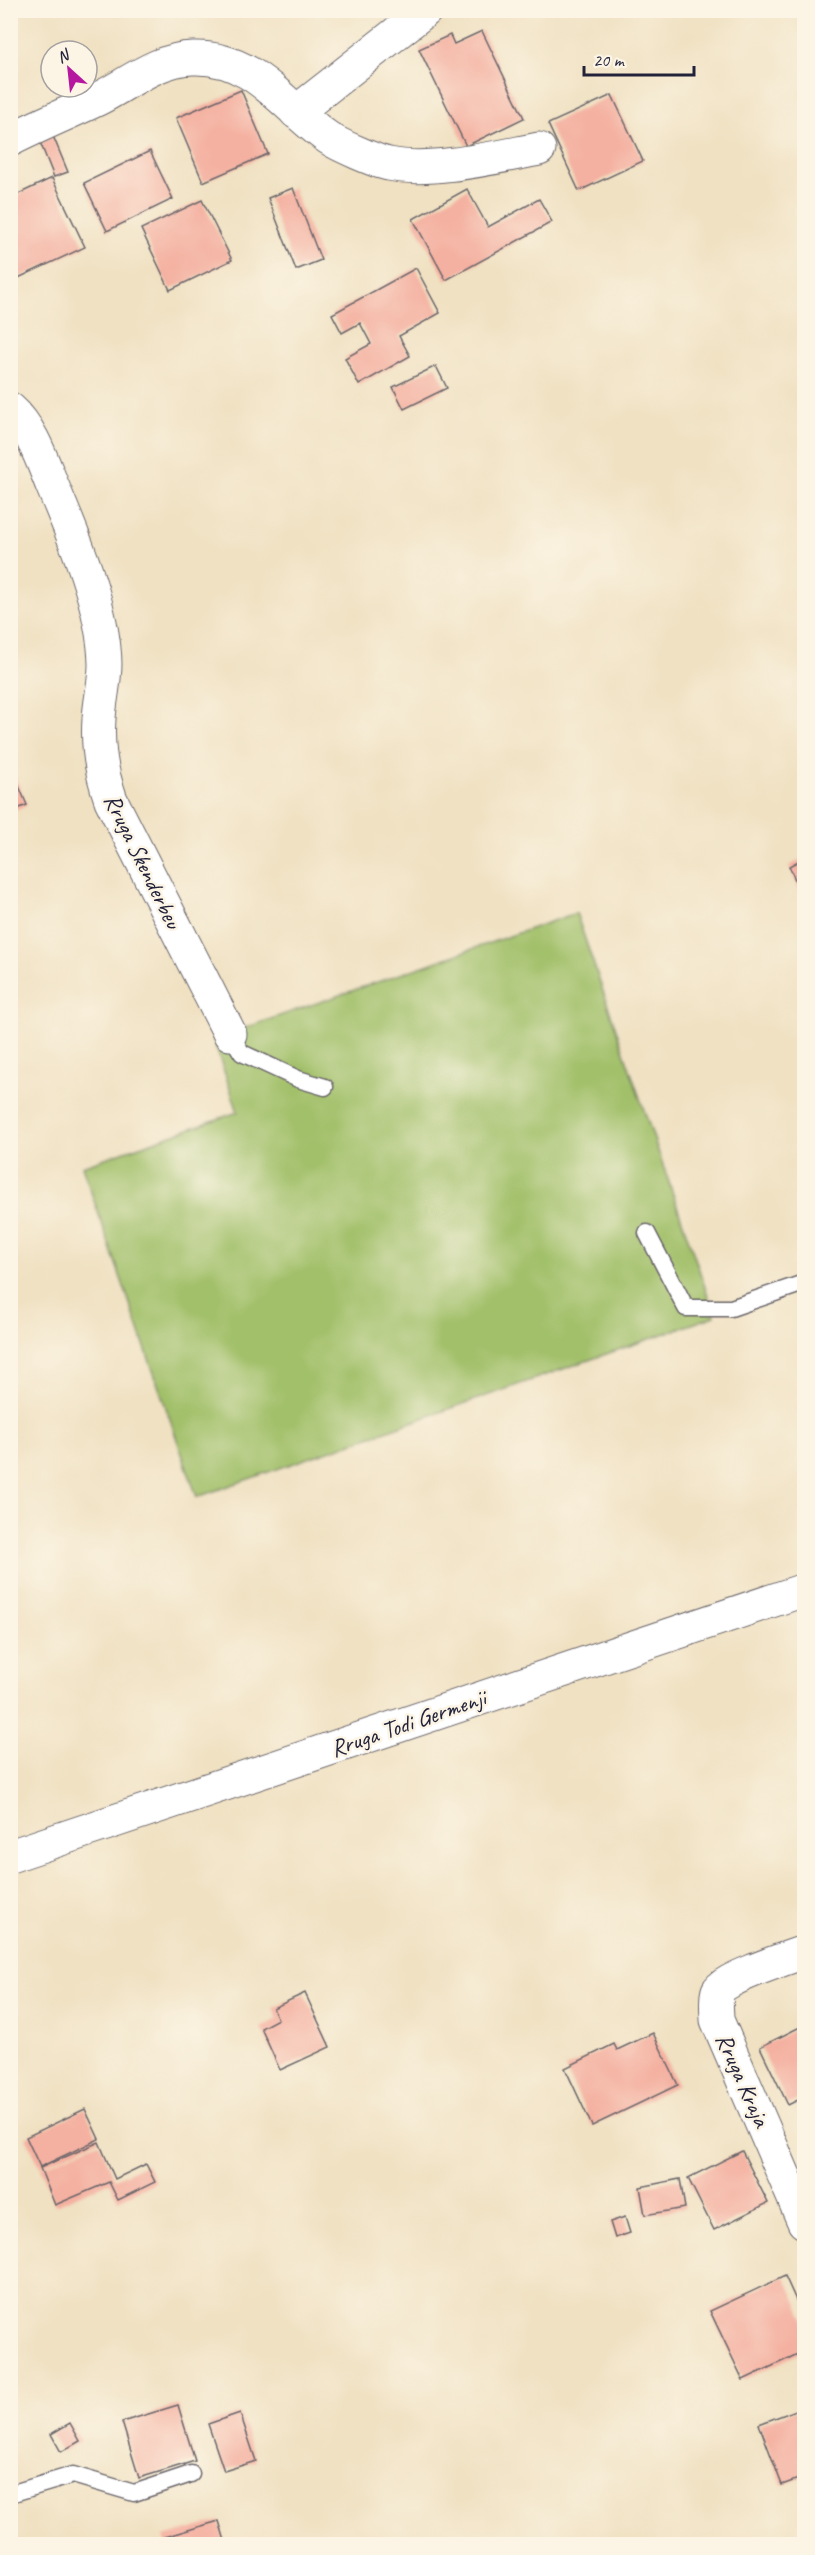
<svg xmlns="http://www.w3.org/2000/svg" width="815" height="2555" font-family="Caveat,sans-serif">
  <rect width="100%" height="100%" fill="#fcf5e5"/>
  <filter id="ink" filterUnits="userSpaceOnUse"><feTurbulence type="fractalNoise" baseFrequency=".0167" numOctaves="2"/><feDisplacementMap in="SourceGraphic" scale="12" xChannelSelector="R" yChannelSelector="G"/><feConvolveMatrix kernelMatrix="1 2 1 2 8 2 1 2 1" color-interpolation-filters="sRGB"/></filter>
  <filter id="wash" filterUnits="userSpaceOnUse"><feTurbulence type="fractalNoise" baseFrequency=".008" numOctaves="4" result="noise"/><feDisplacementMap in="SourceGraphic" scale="24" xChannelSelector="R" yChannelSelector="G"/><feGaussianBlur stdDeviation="1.35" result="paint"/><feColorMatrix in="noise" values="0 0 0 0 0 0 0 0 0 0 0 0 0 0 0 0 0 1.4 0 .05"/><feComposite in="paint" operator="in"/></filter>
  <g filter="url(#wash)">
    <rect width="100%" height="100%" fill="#f0e1c2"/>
    <path fill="#a1c069" stroke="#627152" stroke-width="1.5" d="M576 913 715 1316 197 1497 82 1166 238 1112 213 1039Z"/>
    <g id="blocks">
      <g fill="#f4b0a0">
        <path d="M482 31 524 118 466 146 419 49 450 35 454 44Z"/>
        <path d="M241 90 268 154 203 182 176 118Z"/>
        <path d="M612 95 643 161 579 191 548 124Z"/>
        <path d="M53 136 68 172 54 177 40 142Z"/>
        <path d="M150 151 173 199 107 231 84 183Z"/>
        <path d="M52 178 85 247 14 280 10 271V198Z"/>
        <path d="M293 188 321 260 296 270 268 198Z"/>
        <path d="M467 189 488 227 539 199 552 222 446 280 413 219Z"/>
        <path d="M202 200 232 260 170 290 141 229Z"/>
        <path d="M416 268 440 313 399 336 410 356 359 385 345 358 371 344 360 323 342 333 332 314Z"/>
        <path d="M436 366 447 388 404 409 393 387Z"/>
        <path d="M10 765 27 805 10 812Z"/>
        <path d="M804 858V900L789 866Z"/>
        <path d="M305 1993 330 2047 280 2070 261 2028 278 2019 273 2008Z"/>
        <path d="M804 2025V2097L788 2105 760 2047Z"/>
        <path d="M653 2033 678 2085 592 2126 565 2068 614 2044 617 2050Z"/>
        <path d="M85 2109 99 2139 40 2167 26 2137Z"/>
        <path d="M99 2142 115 2179 146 2164 155 2182 118 2200 109 2182 55 2205 40 2168Z"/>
        <path d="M742 2151 768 2203 714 2230 688 2178Z"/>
        <path d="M680 2179 685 2208 645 2215 640 2187Z"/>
        <path d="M625 2217 630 2233 615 2238 610 2222Z"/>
        <path d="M785 2276 804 2318V2351L743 2380 710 2311Z"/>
        <path d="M178 2405 195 2461 139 2478 122 2422Z"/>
        <path d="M804 2407V2477L782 2485 759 2424Z"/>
        <path d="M240 2413 256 2461 224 2471 208 2424Z"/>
        <path d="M70 2423 80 2441 61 2452 51 2434Z"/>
        <path d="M219 2521 226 2544H166L164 2537Z"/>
      </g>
    </g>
  </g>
  <g filter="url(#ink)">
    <use href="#blocks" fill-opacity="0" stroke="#6a656a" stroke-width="1.5"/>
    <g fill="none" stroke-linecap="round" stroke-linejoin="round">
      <g stroke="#6a656a" stroke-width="19">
        <g id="service">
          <path d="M230 1034 242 1053 298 1079 325 1087"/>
          <path d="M647 1233 686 1308H731L804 1283"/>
          <path d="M10 2494 73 2475 134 2493 191 2474"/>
        </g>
      </g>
      <g stroke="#6a656a" stroke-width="35">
        <g id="minor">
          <path d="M296 112 426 10"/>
          <path d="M10 140C39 125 69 113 98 99 128 84 157 59 193 58 254 56 283 106 327 137 336 144 377 162 389 164 431 173 496 157 539 149"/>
          <path d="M10 409C31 427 42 460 52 485 74 537 104 607 105 664 105 682 100 700 99 719 97 745 102 775 111 800L230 1034"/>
          <path d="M804 1952C790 1957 723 1979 718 1991 715 1998 717 2012 717 2020L804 2222"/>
        </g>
      </g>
      <g stroke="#6a656a" stroke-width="35">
        <path id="tertiary" d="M10 1856 804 1590"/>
      </g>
      <use href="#service" stroke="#fff" stroke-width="16"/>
      <use href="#minor" stroke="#fff" stroke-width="33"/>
      <use href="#tertiary" stroke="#fff" stroke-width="33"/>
    </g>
  </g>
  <g text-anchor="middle" stroke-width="5" stroke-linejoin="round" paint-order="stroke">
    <g font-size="24" fill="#22223b" stroke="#fcf5e5">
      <text transform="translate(143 861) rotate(64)" y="8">Rruga Skenderbeu</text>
      <text transform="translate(408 1723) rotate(-19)" y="8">Rruga Todi Germenji</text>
      <text transform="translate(743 2080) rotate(66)" y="8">Rruga Kraja</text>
    </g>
  </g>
  <rect width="815" height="2555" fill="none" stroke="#fcf5e5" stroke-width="36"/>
  <g transform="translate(69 69) rotate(333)"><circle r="28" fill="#fcf5e5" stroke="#a5a1a1" stroke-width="1.5"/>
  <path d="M0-4.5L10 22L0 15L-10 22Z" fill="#b5179e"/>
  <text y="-9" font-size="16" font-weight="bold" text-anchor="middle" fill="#22223b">N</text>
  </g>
  <path d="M584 66v9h110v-9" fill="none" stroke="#22223b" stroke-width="3"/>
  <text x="593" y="66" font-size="18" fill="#22223b" stroke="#fcf5e5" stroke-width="4.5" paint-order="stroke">20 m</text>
</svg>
